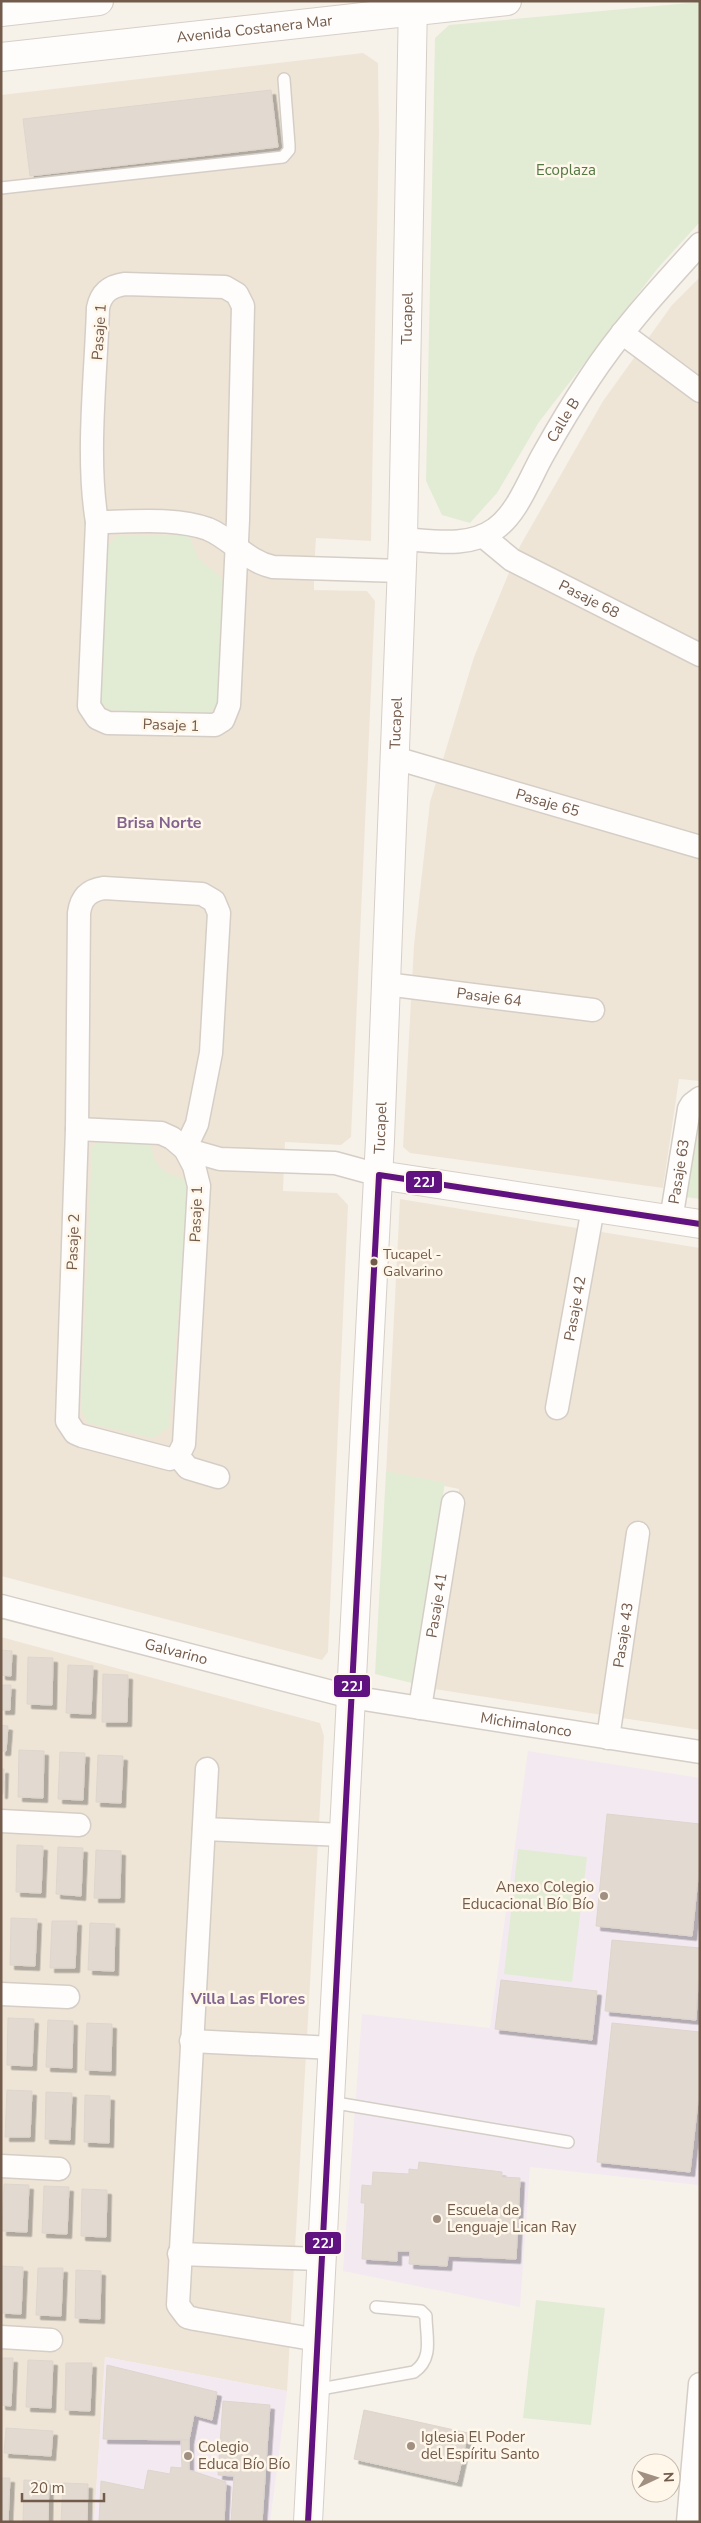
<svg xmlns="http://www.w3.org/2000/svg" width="701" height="2523" font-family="'Nunito Sans',sans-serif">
  <defs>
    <filter id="shadow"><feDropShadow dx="4.5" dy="4.5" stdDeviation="0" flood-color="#0004"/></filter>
  </defs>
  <rect width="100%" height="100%" fill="#f6f2e9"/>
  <g fill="#efe5d7">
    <path d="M363 53 378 63 379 131 371 541 316 538 314 569V590L367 591 375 601 351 1137 341 1145 285 1142 283 1191 337 1193 348 1205 328 1652 322 1660 1 1576V95Z"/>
    <path d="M700 277V1081L679 1079 663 1188 410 1153 403 1147 414 945 430 802 474 657 520 546 603 401 672 305Z"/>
    <path d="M400 1199 700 1248V1730L434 1689 459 1489 386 1474Z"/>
    <path d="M1 1637 320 1723 324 1736 287 2391 105 2357 94 2522H1Z"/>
  </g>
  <g fill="#f3e9f1">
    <path d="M528 1751 700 1778V2178L699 2185 530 2167 520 2307 343 2271 362 2014 490 2028Z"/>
    <path d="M105 2357 287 2391 270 2522H94Z"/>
  </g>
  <g fill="#e2ecd5">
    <path d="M700 2V222L658 268 539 422 497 493 470 523 442 515 426 481 435 38 449 25Z"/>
    <path d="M189 535 198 558 223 579 220 704 206 715 110 710 99 700 104 550 117 536Z"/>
    <path d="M700 1116V1199L686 1197Z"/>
    <path d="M103 1139 151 1143C154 1170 165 1173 189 1181L169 1427 153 1438 88 1423 81 1410 92 1147Z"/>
    <path d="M386 1471 445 1483 412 1683 375 1674Z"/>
    <path d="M518 1849 587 1857 572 1982 504 1974Z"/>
    <path d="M536 2300 605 2308 591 2425 523 2418Z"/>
  </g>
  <g fill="#e2dad1" stroke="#ded5cc" filter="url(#shadow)">
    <path d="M271 90 278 147 30 176 23 119Z"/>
    <path d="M1 1650 12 1651 11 1676 1 1675Z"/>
    <path d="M28 1657 53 1658 52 1705 27 1704Z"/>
    <path d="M68 1665 93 1666 91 1714 66 1713Z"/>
    <path d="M103 1674 128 1675 127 1722H102Z"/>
    <path d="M1 1685H11L10 1710H1Z"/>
    <path d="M1 1725 8 1726 6 1751H1Z"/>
    <path d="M19 1750 44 1751 43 1798 18 1797Z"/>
    <path d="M60 1752 85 1753 83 1800 58 1799Z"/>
    <path d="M98 1755 123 1756 121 1803 96 1802Z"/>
    <path d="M1 1769H4L3 1794H1Z"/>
    <path d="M607 1814 700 1824V1859L692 1936 596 1926Z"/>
    <path d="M17 1845 43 1846 41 1893 16 1892Z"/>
    <path d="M58 1847 83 1848 81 1896 56 1894Z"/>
    <path d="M96 1850 121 1851 120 1898H94Z"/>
    <path d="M11 1918 37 1919 35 1966 10 1965Z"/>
    <path d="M52 1921H77L75 1968H50Z"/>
    <path d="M90 1923 115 1924 114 1971 88 1970Z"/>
    <path d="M612 1940 700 1948 696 2020 605 2011Z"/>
    <path d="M501 1980 597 1991 592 2040 495 2029Z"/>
    <path d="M8 2018 34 2019 32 2066 7 2065Z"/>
    <path d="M48 2020 73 2021 72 2068 46 2067Z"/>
    <path d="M87 2023 112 2024 111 2071 85 2070Z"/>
    <path d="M612 2023 700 2032V2084L690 2172 597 2162Z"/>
    <path d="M7 2090 32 2091 30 2137H5Z"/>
    <path d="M46 2092 72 2093 70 2140 45 2139Z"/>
    <path d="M85 2095 110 2096 109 2143 84 2142Z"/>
    <path d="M419 2162 502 2172V2177L520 2178 516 2259 448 2256 447 2266 409 2264 410 2251H397V2261L362 2259 365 2203H361L362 2185 372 2186 373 2172 409 2174V2169L418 2170Z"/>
    <path d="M4 2184 29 2185 27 2232 2 2231Z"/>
    <path d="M44 2186 69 2187 67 2234 42 2233Z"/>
    <path d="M82 2189 107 2190 106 2237 81 2236Z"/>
    <path d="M1 2266 23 2267 21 2314 1 2313Z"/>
    <path d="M38 2268H63L61 2316 36 2315Z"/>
    <path d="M76 2270 101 2271 100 2319 75 2318Z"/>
    <path d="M1 2358H13L11 2406 1 2405Z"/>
    <path d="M28 2360 53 2361 51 2408 26 2407Z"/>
    <path d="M66 2363H92L90 2411 65 2410Z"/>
    <path d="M107 2365 217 2392 212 2420 194 2415 189 2440 103 2439Z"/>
    <path d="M223 2401 270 2405 262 2522H231L234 2476 218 2475Z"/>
    <path d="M364 2410 468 2433 457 2482 354 2459Z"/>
    <path d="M6 2428 53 2431 51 2456 4 2453Z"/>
    <path d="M181 2440H189V2470L226 2482 224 2522H99L101 2481 144 2490 148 2470 170 2474 171 2467 182 2468Z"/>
    <path d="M1 2478H10L8 2522H1Z"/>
    <path d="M24 2480 49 2481 48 2522H23Z"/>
    <path d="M63 2483 88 2484 87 2522H61Z"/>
  </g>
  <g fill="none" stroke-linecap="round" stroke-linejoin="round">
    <g stroke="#d4cec6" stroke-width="14">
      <g id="lane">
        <path d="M1 188 283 157 289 150V145L284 79"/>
        <path d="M330 2102 568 2142"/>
        <path d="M315 2390 414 2372C434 2358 426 2337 426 2316L421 2311 376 2307"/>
      </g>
    </g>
    <g stroke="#d4cec6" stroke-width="25">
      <g id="street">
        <path d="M125 284 225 287 237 294 243 306 238 520 229 705 223 720 215 725 108 723 97 718 89 706 97 522C86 457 96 375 98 308 101 293 110 286 125 284Z"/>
        <path d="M622 333 700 391"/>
        <path d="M97 522C133 522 175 517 208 529 232 539 246 561 273 567L401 571"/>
        <path id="s1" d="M483 536 512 560 700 655"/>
        <path id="s2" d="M403 539C433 541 469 548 495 529 518 513 530 477 544 453 558 428 573 403 589 379 621 330 661 287 700 244"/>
        <path id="s3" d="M395 758 700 847"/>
        <path d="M104 888 202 894 214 901 219 913 211 1053 197 1124 185 1149 194 1166 199 1186 184 1444 178 1456 170 1459 82 1436 75 1433 67 1421 77 1129 79 913C81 898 89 890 104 888Z"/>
        <path id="s4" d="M386 984 593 1010"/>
        <path d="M77 1129 161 1133 172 1138 185 1149 220 1159 335 1163 379 1175"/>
        <path id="s5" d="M671 1220 689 1109 692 1104 700 1098"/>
        <path id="s6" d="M557 1408 593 1208"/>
        <path d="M178 1456 188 1468 218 1477"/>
        <path id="s7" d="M1 1606 351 1697 700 1752"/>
        <path id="s8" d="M420 1708 453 1503"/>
        <path id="s9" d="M608 1738 638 1533"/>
        <path d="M207 1769 178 2305 187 2317 195 2319 318 2340"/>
        <path d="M1 1821 79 1825"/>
        <path d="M204 1829 344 1835"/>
        <path d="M1 1994 68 1997"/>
        <path d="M191 2041 333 2048"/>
        <path d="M1 2166 59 2169"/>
        <path d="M179 2254 321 2259"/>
        <path d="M1 2337 51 2340"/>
        <path d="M688 2522 700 2384"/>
      </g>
    </g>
    <g stroke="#d6cfc7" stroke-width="30">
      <g id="secondary">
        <path d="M1 12 99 1"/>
        <path id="s10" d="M1 57 507 1"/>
        <path d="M379 1175 700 1224"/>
        <path id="s11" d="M308 2522 380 1140 403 539 413 1"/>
      </g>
    </g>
    <use href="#lane" stroke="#fefdfc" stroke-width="11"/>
    <use href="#street" stroke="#fefdfc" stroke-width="22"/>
    <use href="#secondary" stroke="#fefdfc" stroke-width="28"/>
    <g stroke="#fef7ea" stroke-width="10">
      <path id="bus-1" d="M308 2522 379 1175 700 1224"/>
    </g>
    <use href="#bus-1" stroke="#5f1280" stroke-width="6"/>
  </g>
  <circle fill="#735b4b" stroke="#fef7ea" stroke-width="2" cx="374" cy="1262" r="4.5"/>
  <g fill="#a19082" stroke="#fef7ea" stroke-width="2">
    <circle cx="604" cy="1896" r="5"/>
    <circle cx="437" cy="2219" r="5"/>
    <circle cx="411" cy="2446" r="5"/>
    <circle cx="188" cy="2456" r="5"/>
  </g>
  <g text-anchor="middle" stroke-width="5" stroke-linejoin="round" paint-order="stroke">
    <g font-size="14" fill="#735b4b" stroke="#fef7ea" text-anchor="start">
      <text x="383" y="1259">Tucapel -<tspan x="383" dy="17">Galvarino</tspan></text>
    </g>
    <g font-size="15" fill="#735b4b" stroke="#fef7ea">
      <text dy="5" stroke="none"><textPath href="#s10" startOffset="255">Avenida Costanera Mar</textPath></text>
      <text dy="5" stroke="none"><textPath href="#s11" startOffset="2206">Tucapel</textPath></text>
      <text transform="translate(99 332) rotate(-86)" y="5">Pasaje 1</text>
      <text dy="5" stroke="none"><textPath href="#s2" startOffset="224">Calle B</textPath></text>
      <text dy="5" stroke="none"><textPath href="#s1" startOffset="124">Pasaje 68</textPath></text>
      <text dy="5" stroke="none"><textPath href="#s11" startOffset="1801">Tucapel</textPath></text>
      <text transform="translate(171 725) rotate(2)" y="5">Pasaje 1</text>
      <text dy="5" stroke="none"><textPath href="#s3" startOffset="159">Pasaje 65</textPath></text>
      <text dy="5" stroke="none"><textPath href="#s4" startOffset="104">Pasaje 64</textPath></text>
      <text dy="5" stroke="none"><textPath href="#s11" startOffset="1396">Tucapel</textPath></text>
      <text dy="5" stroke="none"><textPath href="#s5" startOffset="49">Pasaje 63</textPath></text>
      <text transform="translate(196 1214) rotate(-88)" y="5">Pasaje 1</text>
      <text transform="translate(73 1242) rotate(-88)" y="5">Pasaje 2</text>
      <text dy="5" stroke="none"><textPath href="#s6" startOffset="101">Pasaje 42</textPath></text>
      <text dy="5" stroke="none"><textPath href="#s8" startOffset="104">Pasaje 41</textPath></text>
      <text dy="5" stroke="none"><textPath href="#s9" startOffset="104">Pasaje 43</textPath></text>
      <text dy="5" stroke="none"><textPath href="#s7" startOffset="181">Galvarino</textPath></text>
      <text dy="5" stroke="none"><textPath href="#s7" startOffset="539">Michimalonco</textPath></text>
    </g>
    <g font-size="15" fill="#517843" stroke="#fef7ea">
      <text x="566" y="175">Ecoplaza</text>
    </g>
    <g font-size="15" fill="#735b4b" stroke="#fef7ea" text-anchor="start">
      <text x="594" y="1892" text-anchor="end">Anexo Colegio<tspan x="594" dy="17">Educacional Bío Bío</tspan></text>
      <text x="447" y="2215">Escuela de<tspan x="447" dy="17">Lenguaje Lican Ray</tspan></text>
      <text x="421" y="2442">Iglesia El Poder<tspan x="421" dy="17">del Espíritu Santo</tspan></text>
      <text x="198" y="2452">Colegio<tspan x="198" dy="17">Educa Bío Bío</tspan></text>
    </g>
    <g font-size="16" font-weight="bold" fill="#82638f" stroke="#fef7ea">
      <text x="159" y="828">Brisa Norte</text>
      <text x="248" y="2004">Villa Las Flores</text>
    </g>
  </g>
  <g stroke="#fef7ea" stroke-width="2">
    <rect x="405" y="1170" width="38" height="24" rx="5" fill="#5f1280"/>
    <rect x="333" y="1674" width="38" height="24" rx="5" fill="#5f1280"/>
    <rect x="304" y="2231" width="38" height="24" rx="5" fill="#5f1280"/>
  </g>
  <g font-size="14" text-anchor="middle" font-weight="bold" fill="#fff">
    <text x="424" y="1187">22J</text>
    <text x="352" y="1691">22J</text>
    <text x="323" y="2248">22J</text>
  </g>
  <rect width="701" height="2523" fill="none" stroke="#735b4b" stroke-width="5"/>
  <g transform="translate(656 2478) rotate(86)"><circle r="24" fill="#fef7ea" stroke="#c6b9aa"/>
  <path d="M0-4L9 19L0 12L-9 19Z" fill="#a19082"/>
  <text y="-8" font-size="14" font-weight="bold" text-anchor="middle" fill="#735b4b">N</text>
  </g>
  <path d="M22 2493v8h82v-8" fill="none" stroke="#735b4b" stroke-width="2.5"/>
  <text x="30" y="2493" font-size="15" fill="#735b4b" stroke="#fef7ea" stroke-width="4" paint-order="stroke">20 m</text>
</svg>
